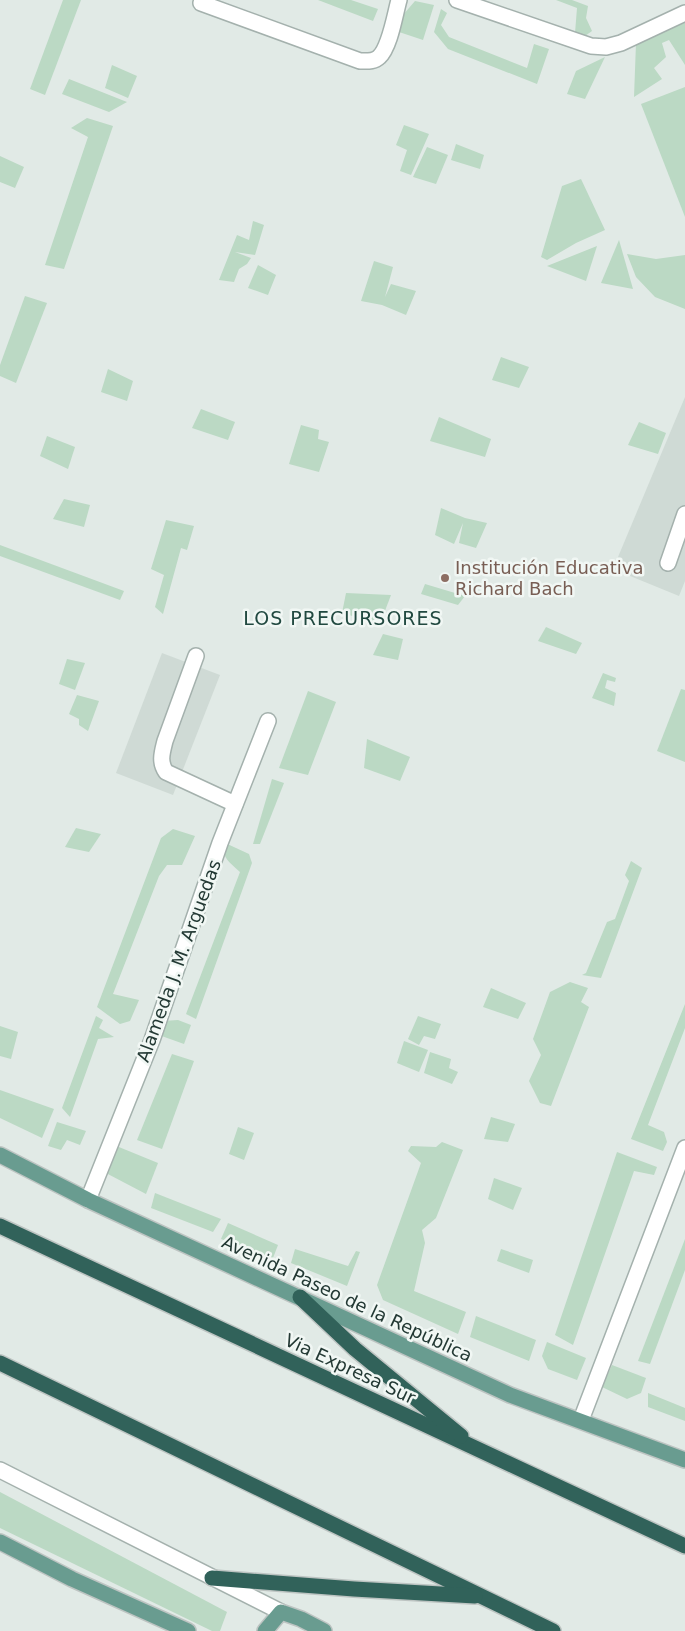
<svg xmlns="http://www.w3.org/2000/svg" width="685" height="1631" font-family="'DejaVu Sans',sans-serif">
  <rect width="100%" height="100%" fill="#e1eae6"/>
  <g fill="#cfdad5">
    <path d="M685 397V581L679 596 613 569Z"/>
    <path d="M162 653 220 675 173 795 116 773Z"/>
  </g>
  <g fill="#bbd9c4">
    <path d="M63 0H81L45 95 30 89Z"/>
    <path d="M318 0H351L378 9 373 21Z"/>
    <path d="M556 0H572L588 6 586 18 592 31 585 36 575 33 577 8Z"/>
    <path d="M415 1 434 5 423 40 399 32 403 15Z"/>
    <path d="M441 9 447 13 441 25 449 37 527 68 534 44 549 49 537 84 448 49 434 32Z"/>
    <path d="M685 20V65L669 40 662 43 666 57 654 68 662 79 634 97 636 43Z"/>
    <path d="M605 57 585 99 567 94 576 71Z"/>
    <path d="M112 65 137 76 128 98 105 88Z"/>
    <path d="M69 79 127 102 109 112 62 94Z"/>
    <path d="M685 87V217L641 104Z"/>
    <path d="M87 118 113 126 64 269 45 265 88 137 71 128Z"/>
    <path d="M404 125 429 134 411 175 400 171 407 150 396 145Z"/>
    <path d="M456 144 484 155 480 169 451 160Z"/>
    <path d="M427 147 448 155 436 184 413 177Z"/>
    <path d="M0 156 24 167 15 188 0 182Z"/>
    <path d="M581 179 605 230 576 243 547 260 541 257 562 186Z"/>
    <path d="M253 221 264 225 255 255 235 252 251 258 247 264 239 269 234 282 219 280 237 235 249 240Z"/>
    <path d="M619 240 633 289 601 283Z"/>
    <path d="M597 246 586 281 547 266Z"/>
    <path d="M627 254 656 259 685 255V309L655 297 636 277Z"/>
    <path d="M374 261 393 267 385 297 391 284 416 291 406 315 382 305 361 301Z"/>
    <path d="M258 265 276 275 268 295 248 288Z"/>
    <path d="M25 296 47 303 16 383 0 376V365Z"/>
    <path d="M501 357 529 367 519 388 492 380Z"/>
    <path d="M108 369 133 381 127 401 101 392Z"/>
    <path d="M201 409 235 422 228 440 192 428Z"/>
    <path d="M439 417 491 439 485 457 430 441Z"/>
    <path d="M639 422 666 433 658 454 628 445Z"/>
    <path d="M301 425 319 430 318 439 329 442 319 472 289 464Z"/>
    <path d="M47 436 75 447 68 469 40 456Z"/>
    <path d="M64 499 90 505 84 527 53 519Z"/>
    <path d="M441 508 465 518 487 523 476 548 459 543 463 523 454 544 435 535Z"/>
    <path d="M166 520 194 526 187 550 181 548 163 614 155 607 164 575 151 569Z"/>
    <path d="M0 545 124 591 120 600 0 556Z"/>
    <path d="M425 584 465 596 458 605 421 594Z"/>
    <path d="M346 593 391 595 380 624 342 613Z"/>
    <path d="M546 627 582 643 576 654 538 641Z"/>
    <path d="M383 634 403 639 398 660 373 655Z"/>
    <path d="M67 659 85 663 75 690 59 684Z"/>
    <path d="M603 673 616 678 615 682 607 680 605 688 616 693 614 706 592 698Z"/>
    <path d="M681 689 685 690V762L657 751Z"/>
    <path d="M308 691 336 702 308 775 279 768Z"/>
    <path d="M77 695 99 701 88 731 79 725V719L69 714Z"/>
    <path d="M367 739 410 757 400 781 364 768Z"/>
    <path d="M272 779 284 783 260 844H253Z"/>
    <path d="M76 828 101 834 89 852 65 847Z"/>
    <path d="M173 829 195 836 182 865H167L159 876 113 994 139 1000 130 1021 120 1024 97 1007 161 838Z"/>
    <path d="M223 842 249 854 252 863 196 1019 186 1014 240 872C228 861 222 858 223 842Z"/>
    <path d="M631 861 642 868 601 978 582 975 586 973 607 922 615 919 629 881 625 875Z"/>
    <path d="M570 982 588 988 581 1002 589 1007 551 1106 540 1103 529 1081 541 1055 533 1039 550 992Z"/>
    <path d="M491 988 526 1003 518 1019 483 1007Z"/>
    <path d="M685 1004V1028L648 1125 664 1132 667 1142 663 1151 631 1139Z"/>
    <path d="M96 1016 103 1020 99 1028 114 1037 98 1039 70 1117 62 1108Z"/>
    <path d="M418 1016 441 1024 435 1039 424 1036 419 1045 408 1039Z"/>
    <path d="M178 1020 191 1025 184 1044 156 1034 163 1021Z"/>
    <path d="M0 1026 18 1032 11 1059 0 1056Z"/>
    <path d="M404 1041 428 1050 419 1072 397 1063Z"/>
    <path d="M430 1052 451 1059 449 1068 458 1072 452 1084 424 1073Z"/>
    <path d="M172 1054 194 1061 162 1149 137 1140Z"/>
    <path d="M0 1090 54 1109 42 1138 0 1118Z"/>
    <path d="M491 1117 515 1124 508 1142 484 1139Z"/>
    <path d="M57 1122 86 1131 80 1145 67 1140 61 1150 48 1146Z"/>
    <path d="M238 1127 254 1133 244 1160 229 1154Z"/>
    <path d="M442 1142 463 1150 436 1218 422 1230 425 1243 414 1291 466 1312 458 1334 383 1300 377 1285 421 1163 408 1151 411 1146 436 1147Z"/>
    <path d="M114 1145 158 1163 146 1194 104 1172Z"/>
    <path d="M617 1152 657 1167 654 1175 634 1171 573 1345 555 1335Z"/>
    <path d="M494 1178 522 1188 513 1210 488 1199Z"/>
    <path d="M155 1193 221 1219 213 1232 151 1208Z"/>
    <path d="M228 1223 278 1245 273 1258 221 1239Z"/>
    <path d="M685 1239V1270L650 1364 638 1361Z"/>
    <path d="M295 1249 348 1266 356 1251 360 1252 347 1286 291 1263Z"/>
    <path d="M501 1249 533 1260 529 1273 497 1261Z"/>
    <path d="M476 1316 536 1340 529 1361 470 1337Z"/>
    <path d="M547 1342 586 1358 577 1380 548 1369 542 1356Z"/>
    <path d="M612 1365 646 1378 641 1393 627 1399 602 1387Z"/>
    <path d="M648 1393 685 1408V1421L648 1407Z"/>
    <path d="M0 1492 227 1612 220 1631H212L0 1528Z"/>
  </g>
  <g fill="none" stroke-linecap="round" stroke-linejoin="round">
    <g stroke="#a4b1ad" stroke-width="18">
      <g id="minor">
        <path d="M457 0 591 46 606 47 621 43 685 13"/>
        <path d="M201 3 360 61C367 61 374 62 379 57 390 47 395 14 399 0"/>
        <path d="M668 563 685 514"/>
        <path d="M196 656 165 741C162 753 159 762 166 772L235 804"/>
        <path d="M88 1200 152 1040 220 843 268 721"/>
        <path d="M581 1420 685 1148"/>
        <path d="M0 1470 281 1612"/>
      </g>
    </g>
    <g stroke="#bdc4c2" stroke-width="18">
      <g id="major">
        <path d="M0 1155 88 1200 510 1395 685 1460"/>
        <path d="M0 1542 72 1579 188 1631"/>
        <path d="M265 1631 281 1612 301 1619 324 1631"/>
      </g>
    </g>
    <g stroke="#bdc4c2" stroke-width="18">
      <g id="highway">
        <path d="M0 1226 685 1546"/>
        <path d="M300 1297 355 1349 461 1436"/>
        <path d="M0 1363 553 1631"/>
        <path d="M212 1578 354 1589 475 1596"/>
      </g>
    </g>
    <use href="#minor" stroke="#fff" stroke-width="15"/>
    <use href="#major" stroke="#699c90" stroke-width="15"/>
    <use href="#highway" stroke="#31625a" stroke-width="15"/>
  </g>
  <circle fill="#8d6e63" stroke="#f1f7f4" stroke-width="2" cx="445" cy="578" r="5"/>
  <g text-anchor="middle" stroke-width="5" stroke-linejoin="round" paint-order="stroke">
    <g font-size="18" fill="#785e54" stroke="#f1f7f4" text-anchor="start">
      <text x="455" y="574">Institución Educativa<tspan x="455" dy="21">Richard Bach</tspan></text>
    </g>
    <g font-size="18" fill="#233934" stroke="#f1f7f4">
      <text transform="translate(179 961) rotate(-70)" y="6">Alameda J. M. Arguedas</text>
      <text transform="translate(347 1299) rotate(25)" y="6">Avenida Paseo de la República</text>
      <text transform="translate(350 1369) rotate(25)" y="6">Via Expresa Sur</text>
    </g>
    <g font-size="19" letter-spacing="1" fill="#214940" stroke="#f1f7f4">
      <text x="343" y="625">LOS PRECURSORES</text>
    </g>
  </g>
</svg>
